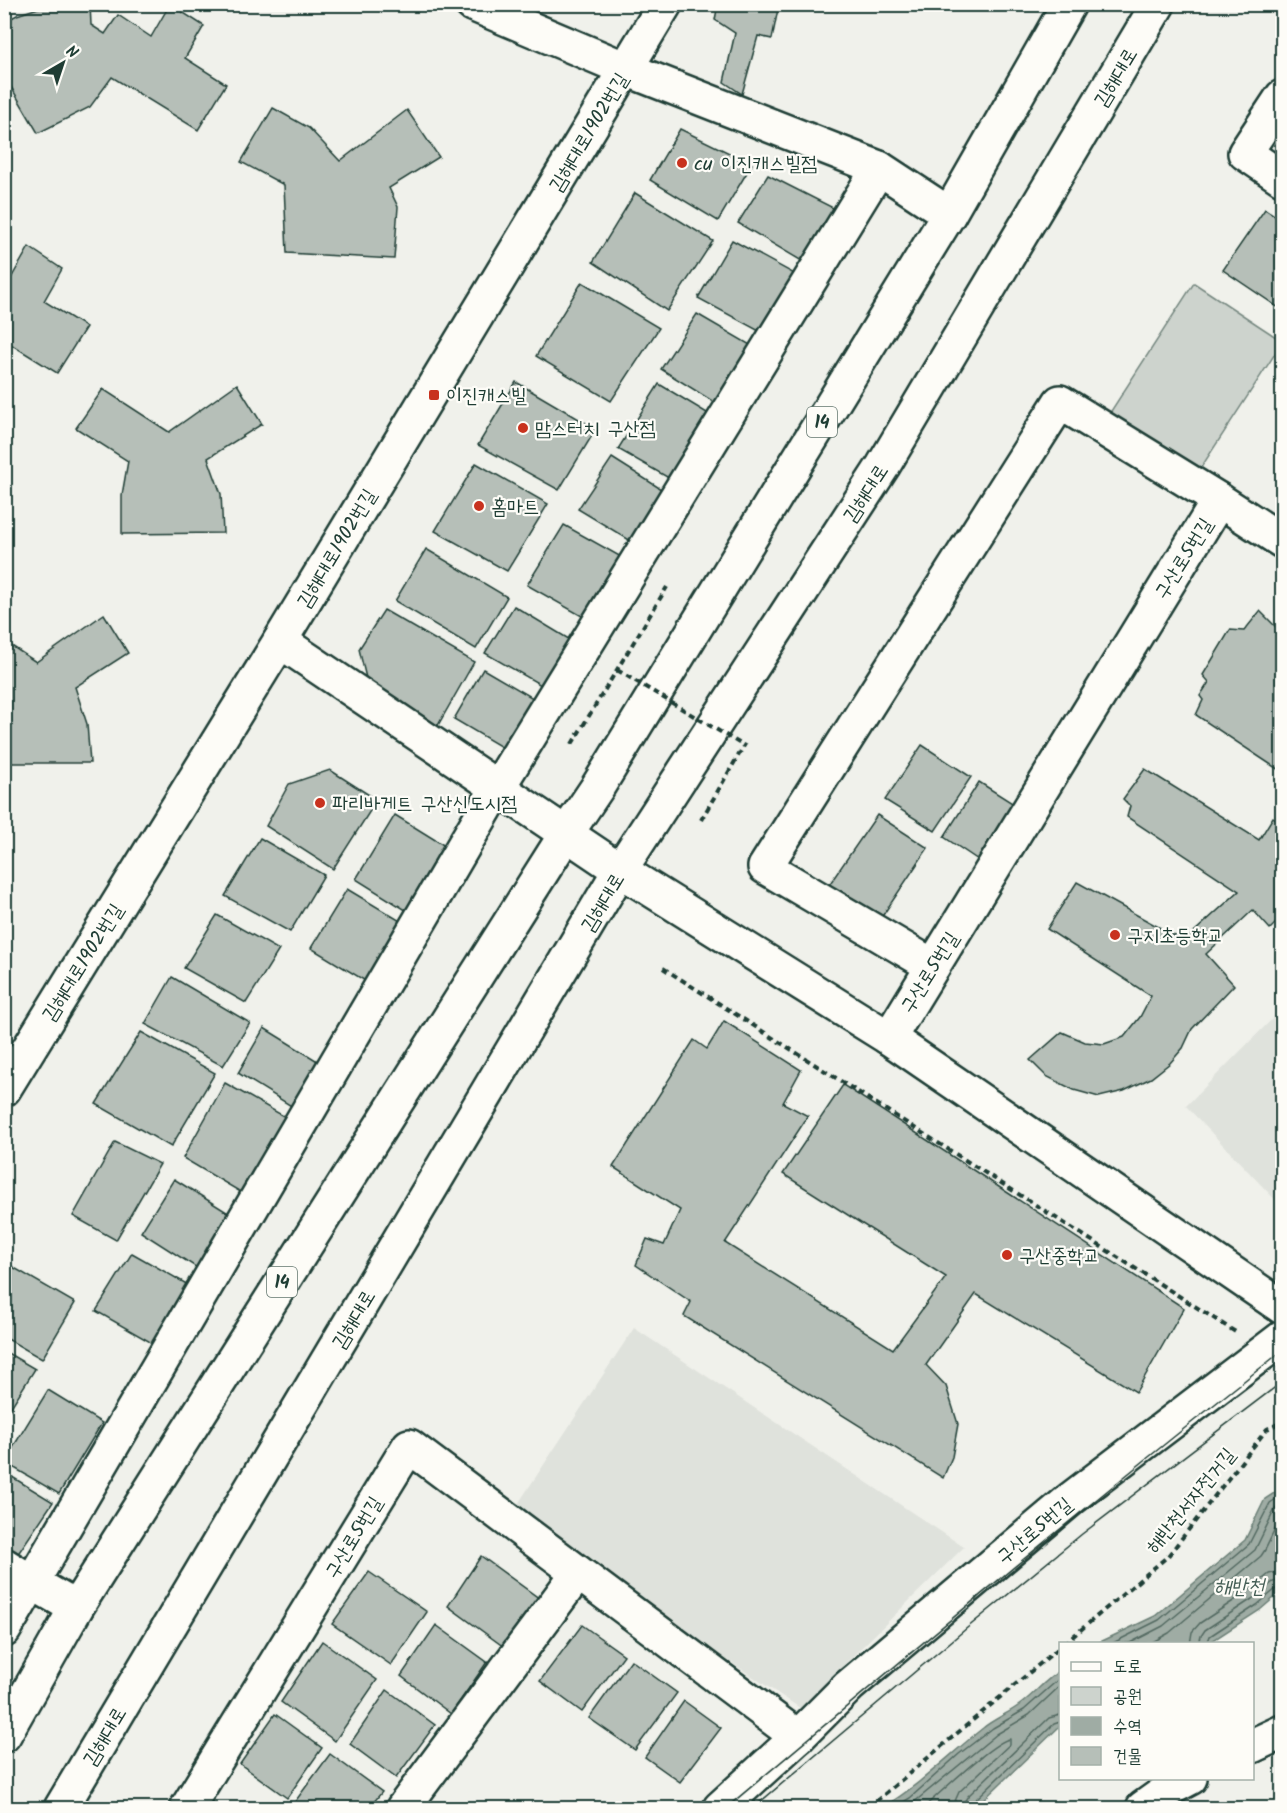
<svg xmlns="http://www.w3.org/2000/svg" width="1287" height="1813" font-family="Kalam,'Poor Story',sans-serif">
  <rect width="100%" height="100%" fill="#f0f1eb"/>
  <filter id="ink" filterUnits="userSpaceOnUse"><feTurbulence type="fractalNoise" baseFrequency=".0167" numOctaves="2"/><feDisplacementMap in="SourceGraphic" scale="12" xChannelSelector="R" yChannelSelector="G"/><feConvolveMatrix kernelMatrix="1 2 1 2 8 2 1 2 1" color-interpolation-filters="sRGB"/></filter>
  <g filter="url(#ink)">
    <g fill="#dfe2dc">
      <path d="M1282 1009V1207L1186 1106Z"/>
      <path d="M634 1328 964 1547 800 1708 510 1516Z"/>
    </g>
    <path fill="#cdd3cd" stroke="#768880" stroke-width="1.5" d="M1194 283 1282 341V343L1193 480 1102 425Z"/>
    <g fill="#9faca4" stroke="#6c8077" stroke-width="1.5">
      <path d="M1282 1488V1591L1260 1610 1209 1643H1098L1155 1616 1245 1540 1265 1499Z"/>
      <path d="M1060 1671V1726L975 1808H882C919 1786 949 1755 983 1728 995 1718 1010 1713 1022 1703 1035 1693 1046 1679 1060 1671Z"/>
    </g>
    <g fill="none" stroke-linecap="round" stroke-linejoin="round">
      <g stroke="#526961" stroke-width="1.5">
        <path d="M1111 1644 1159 1620 1249 1544 1270 1503 1282 1495"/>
        <path d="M1128 1644 1163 1626 1255 1550 1275 1509 1282 1504"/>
        <path d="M1149 1644 1169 1633 1261 1556 1265 1550 1282 1515"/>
        <path d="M1190 1644 1192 1632 1200 1623 1247 1592 1269 1574 1282 1571"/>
        <path d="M1199 1644 1201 1636 1205 1630 1252 1599 1273 1582 1282 1580"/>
        <path d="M1207 1644 1210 1636 1257 1605 1277 1588 1282 1587"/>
        <path d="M893 1808 910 1798 959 1754 993 1728 1024 1710 1060 1678"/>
        <path d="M907 1808 997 1734 1029 1715 1060 1686"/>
        <path d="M923 1808C937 1796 995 1740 1010 1739V1744L959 1792 955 1801 954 1808"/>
        <path d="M963 1808 964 1802 968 1796 1049 1718 1060 1715"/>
        <path d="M971 1808 973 1802 1054 1724 1060 1722"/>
      </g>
    </g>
    <g fill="#b6bfb8" stroke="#1f3d34" stroke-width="1.5">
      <path d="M50 4H90L91 25 105 34 118 15 151 37 170 4 204 26 185 58 226 84 198 130 112 77 90 107 38 133 4 75V22L17 15Z"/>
      <path d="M718 4H779L772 39 758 36 742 94 724 82 735 33 715 20Z"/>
      <path d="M273 108 309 128 340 161 407 110 439 157 389 188 398 207 394 259 287 253 284 185 241 162Z"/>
      <path d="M680 129 752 164 718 221 650 180Z"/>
      <path d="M768 175 845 214 812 267 738 223Z"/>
      <path d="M635 193 713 241 667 311 593 262Z"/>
      <path d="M1265 209 1282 220V310L1223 270Z"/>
      <path d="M732 240 811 283 776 340 698 298Z"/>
      <path d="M29 247 62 269 44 301 86 327 57 373 4 340V277L10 280Z"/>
      <path d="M582 282 659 328 611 401 536 356Z"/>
      <path d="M697 314 771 357 733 414 661 369Z"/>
      <path d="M516 382 596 429 559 490 478 445Z"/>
      <path d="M237 384 262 424 208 458 221 494 223 533 122 534V495L128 461 76 428 103 389 169 432Z"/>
      <path d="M659 384 727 425 688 489 618 449Z"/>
      <path d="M612 458 691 508 659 558 578 509Z"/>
      <path d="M476 463 548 504 507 571 435 531Z"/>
      <path d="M564 525 632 563 596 624 527 585Z"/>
      <path d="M426 549 507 597 476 649 395 601Z"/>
      <path d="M514 606 597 656 569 701 485 653Z"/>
      <path d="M384 610 474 662 433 734 371 699 359 649Z"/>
      <path d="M1260 611 1282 633V772L1196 715 1203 700 1200 696 1209 682 1203 675 1230 630 1244 631Z"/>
      <path d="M104 614 128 653 75 687 87 724 90 763H4V641L36 662Z"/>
      <path d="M483 669 562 715 532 765 454 719Z"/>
      <path d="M922 745 971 777 935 831 885 800Z"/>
      <path d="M1145 769 1259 840 1273 817 1282 823V917L1270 929 1253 910 1206 954 1234 985 1192 1029 1183 1048 1170 1063 1151 1078 1124 1091 1099 1097 1074 1090 1046 1076 1030 1060 1062 1032 1085 1042 1104 1044 1124 1037 1140 1017 1151 996 1047 929 1077 882 1184 941 1239 891 1127 817 1130 806 1123 799Z"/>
      <path d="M330 770 377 800 333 869 266 826 289 784Z"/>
      <path d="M979 782 1031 815 996 872 944 837Z"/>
      <path d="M395 815 458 854 420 919 356 879Z"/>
      <path d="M877 815 928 848 873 930 822 895Z"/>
      <path d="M260 838 324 875 290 932 225 896Z"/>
      <path d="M347 889 407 925 372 985 311 948Z"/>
      <path d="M217 915 279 950 246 1003 184 968Z"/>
      <path d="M172 977 250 1023 223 1066 145 1024Z"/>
      <path d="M724 1021 801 1070 783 1103 808 1116 725 1243 893 1349 946 1277 783 1174 843 1085 1184 1308 1136 1392 976 1294 926 1365 946 1386 958 1424 952 1457 943 1478 684 1316 691 1302 636 1265 647 1239 664 1245 680 1210 613 1167 694 1040 707 1049Z"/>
      <path d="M264 1028 337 1073 309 1117 238 1073Z"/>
      <path d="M141 1032 215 1073 171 1147 96 1104Z"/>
      <path d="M225 1083 294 1122 249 1197 183 1158Z"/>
      <path d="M115 1142 160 1164 116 1240 73 1216Z"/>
      <path d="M174 1179 238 1219 205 1273 141 1232Z"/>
      <path d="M132 1253 192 1287 159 1347 96 1311Z"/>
      <path d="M4 1262 75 1303 42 1359 4 1337Z"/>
      <path d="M4 1351 35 1369 4 1418Z"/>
      <path d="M48 1390 102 1423 59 1494 4 1462Z"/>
      <path d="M4 1472 53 1502 7 1570 4 1568Z"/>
      <path d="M481 1556 540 1599 504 1647 448 1606Z"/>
      <path d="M369 1572 427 1612 391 1665 332 1624Z"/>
      <path d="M436 1625 487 1662 451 1714 401 1676Z"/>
      <path d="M582 1625 624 1655 582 1712 540 1681Z"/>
      <path d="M322 1641 377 1680 335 1741 281 1702Z"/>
      <path d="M631 1660 677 1693 635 1750 589 1718Z"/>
      <path d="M387 1690 435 1725 396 1778 350 1744Z"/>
      <path d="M684 1701 721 1728 680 1782 645 1757Z"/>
      <path d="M275 1714 322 1748 287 1798 240 1764Z"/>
      <path d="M330 1754 382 1792 369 1808H302L294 1803Z"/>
    </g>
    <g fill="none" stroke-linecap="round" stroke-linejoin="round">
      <g stroke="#1f3d34" stroke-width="38">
        <g id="minor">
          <path d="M472 4 626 69 879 168 949 214"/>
          <path d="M1282 97 1245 153 1282 178"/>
          <path d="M280 641 620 870 889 1038 1282 1307"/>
          <path d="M933 966 765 867 1060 402 1219 500 1282 541"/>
          <path d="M889 1038 1219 500"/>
          <path d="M4 1089 280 641 665 4"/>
          <path d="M4 1565 33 1583 76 1608"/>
          <path d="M4 1630 497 789 879 168"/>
          <path d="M1252 1746 1282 1732"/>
          <path d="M187 1808 409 1446 798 1737"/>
          <path d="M403 1808 578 1573"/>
          <path d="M720 1808 798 1737 849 1686 1072 1498 1282 1338"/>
          <path d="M1143 1808 1171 1788 1190 1778"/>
        </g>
      </g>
      <g stroke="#1f3d34" stroke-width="38">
        <g id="major">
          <path d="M4 1735 76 1608 566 834 597 788 949 214 1069 4"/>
          <path d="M61 1808 620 870 883 466 1158 4"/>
        </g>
      </g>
      <g stroke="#1f3d34" stroke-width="4" stroke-dasharray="6 4.5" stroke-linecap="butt">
        <path d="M572 744 667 587"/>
        <path d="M701 820 745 744"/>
        <path d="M663 968 1237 1333"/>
        <path d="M1064 1644 1168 1556 1267 1429 1282 1422"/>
        <path d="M868 1808 1060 1647"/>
      </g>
      <use href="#minor" stroke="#fdfcf7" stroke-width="33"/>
      <use href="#major" stroke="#fdfcf7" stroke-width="33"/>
      <g stroke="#1f3d34" stroke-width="1.5">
        <path d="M726 1808C909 1654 1093 1499 1282 1351"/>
        <path d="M753 1808 967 1628 1082 1534 1282 1382"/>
      </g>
      <path stroke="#1f3d34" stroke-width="4" stroke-dasharray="6 4.5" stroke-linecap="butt" d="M617 670 744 746"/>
    </g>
  </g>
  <g fill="#c8321e" stroke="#fdfcf7" stroke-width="2">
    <circle cx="682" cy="163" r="6"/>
    <rect x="428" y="389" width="12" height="12" rx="3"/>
    <circle cx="523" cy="428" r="6"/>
    <circle cx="479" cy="506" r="6"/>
    <circle cx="320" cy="803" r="6"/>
    <circle cx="1115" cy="935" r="6"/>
    <circle cx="1007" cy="1255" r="6"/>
  </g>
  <g text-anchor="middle" stroke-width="4.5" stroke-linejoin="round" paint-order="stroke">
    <g fill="#fdfcf7" stroke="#62766e" stroke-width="1.5">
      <rect x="807" y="407" width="30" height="30" rx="4.5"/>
      <rect x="267" y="1267" width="30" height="30" rx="4.5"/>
    </g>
    <g font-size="18" font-weight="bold" fill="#1f3d34">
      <text x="822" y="428">14</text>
      <text x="282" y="1288">14</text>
    </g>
    <g font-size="20" fill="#1f3d34" stroke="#fdfcf7">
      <text transform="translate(1115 77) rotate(-59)" y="7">김해대로</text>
      <text transform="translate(588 132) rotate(-59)" y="7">김해대로1902번길</text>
      <text transform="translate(865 493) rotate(-57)" y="7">김해대로</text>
      <text transform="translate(336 548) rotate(-59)" y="7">김해대로1902번길</text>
      <text transform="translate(1183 558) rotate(-58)" y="7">구산로5번길</text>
      <text transform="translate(602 902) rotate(-59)" y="7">김해대로</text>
      <text transform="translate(82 962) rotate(-58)" y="7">김해대로1902번길</text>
      <text transform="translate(929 972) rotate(-58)" y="7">구산로5번길</text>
      <text transform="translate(353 1319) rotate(-59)" y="7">김해대로</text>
      <text transform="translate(1190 1500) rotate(-51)" y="7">해반천서자전거길</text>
      <text transform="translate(1034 1530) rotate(-40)" y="7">구산로5번길</text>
      <text transform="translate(353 1537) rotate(-59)" y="7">구산로5번길</text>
      <text transform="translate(104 1736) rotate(-59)" y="7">김해대로</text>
    </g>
    <g font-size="20" fill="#1f3d34" stroke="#fdfcf7" text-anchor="start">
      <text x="694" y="170">cu 이진캐스빌점</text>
      <text x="446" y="402">이진캐스빌</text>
      <text x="535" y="435">맘스터치 구산점</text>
      <text x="491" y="513">홈마트</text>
      <text x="332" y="810">파리바게트 구산신도시점</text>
      <text x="1127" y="942">구지초등학교</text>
      <text x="1019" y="1262">구산중학교</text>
    </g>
    <g font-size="21" font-style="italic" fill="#455e56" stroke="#fdfcf7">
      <text x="1239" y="1593">해반천</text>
    </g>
  </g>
  <rect width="1287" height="1813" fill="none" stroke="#fdfcf7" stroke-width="24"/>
  <rect x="12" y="12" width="1263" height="1789" fill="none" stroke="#1f3d34" stroke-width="2" filter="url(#ink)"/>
  <rect x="1059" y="1642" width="195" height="138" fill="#fdfcf7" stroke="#a4b0a9" stroke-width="1.5"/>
  <rect x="1071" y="1662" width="30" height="9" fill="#fdfcf7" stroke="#a4b0a9" stroke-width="1.5"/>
  <text x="1113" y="1672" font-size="18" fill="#1f3d34">도로</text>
  <rect x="1071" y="1687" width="30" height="18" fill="#cdd3cd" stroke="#a4b0a9" stroke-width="1.5"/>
  <text x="1113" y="1702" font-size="18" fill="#1f3d34">공원</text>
  <rect x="1071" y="1717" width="30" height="18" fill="#9faca4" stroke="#a4b0a9" stroke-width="1.5"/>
  <text x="1113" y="1732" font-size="18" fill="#1f3d34">수역</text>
  <rect x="1071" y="1747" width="30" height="18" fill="#b6bfb8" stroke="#a4b0a9" stroke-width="1.5"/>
  <text x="1113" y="1762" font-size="18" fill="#1f3d34">건물</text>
  <g transform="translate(63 63) rotate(39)" stroke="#fdfcf7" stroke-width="4.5" paint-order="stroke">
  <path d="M0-4.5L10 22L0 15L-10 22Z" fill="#1f3d34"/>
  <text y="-9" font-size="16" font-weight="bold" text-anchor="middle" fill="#1f3d34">N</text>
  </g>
</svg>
